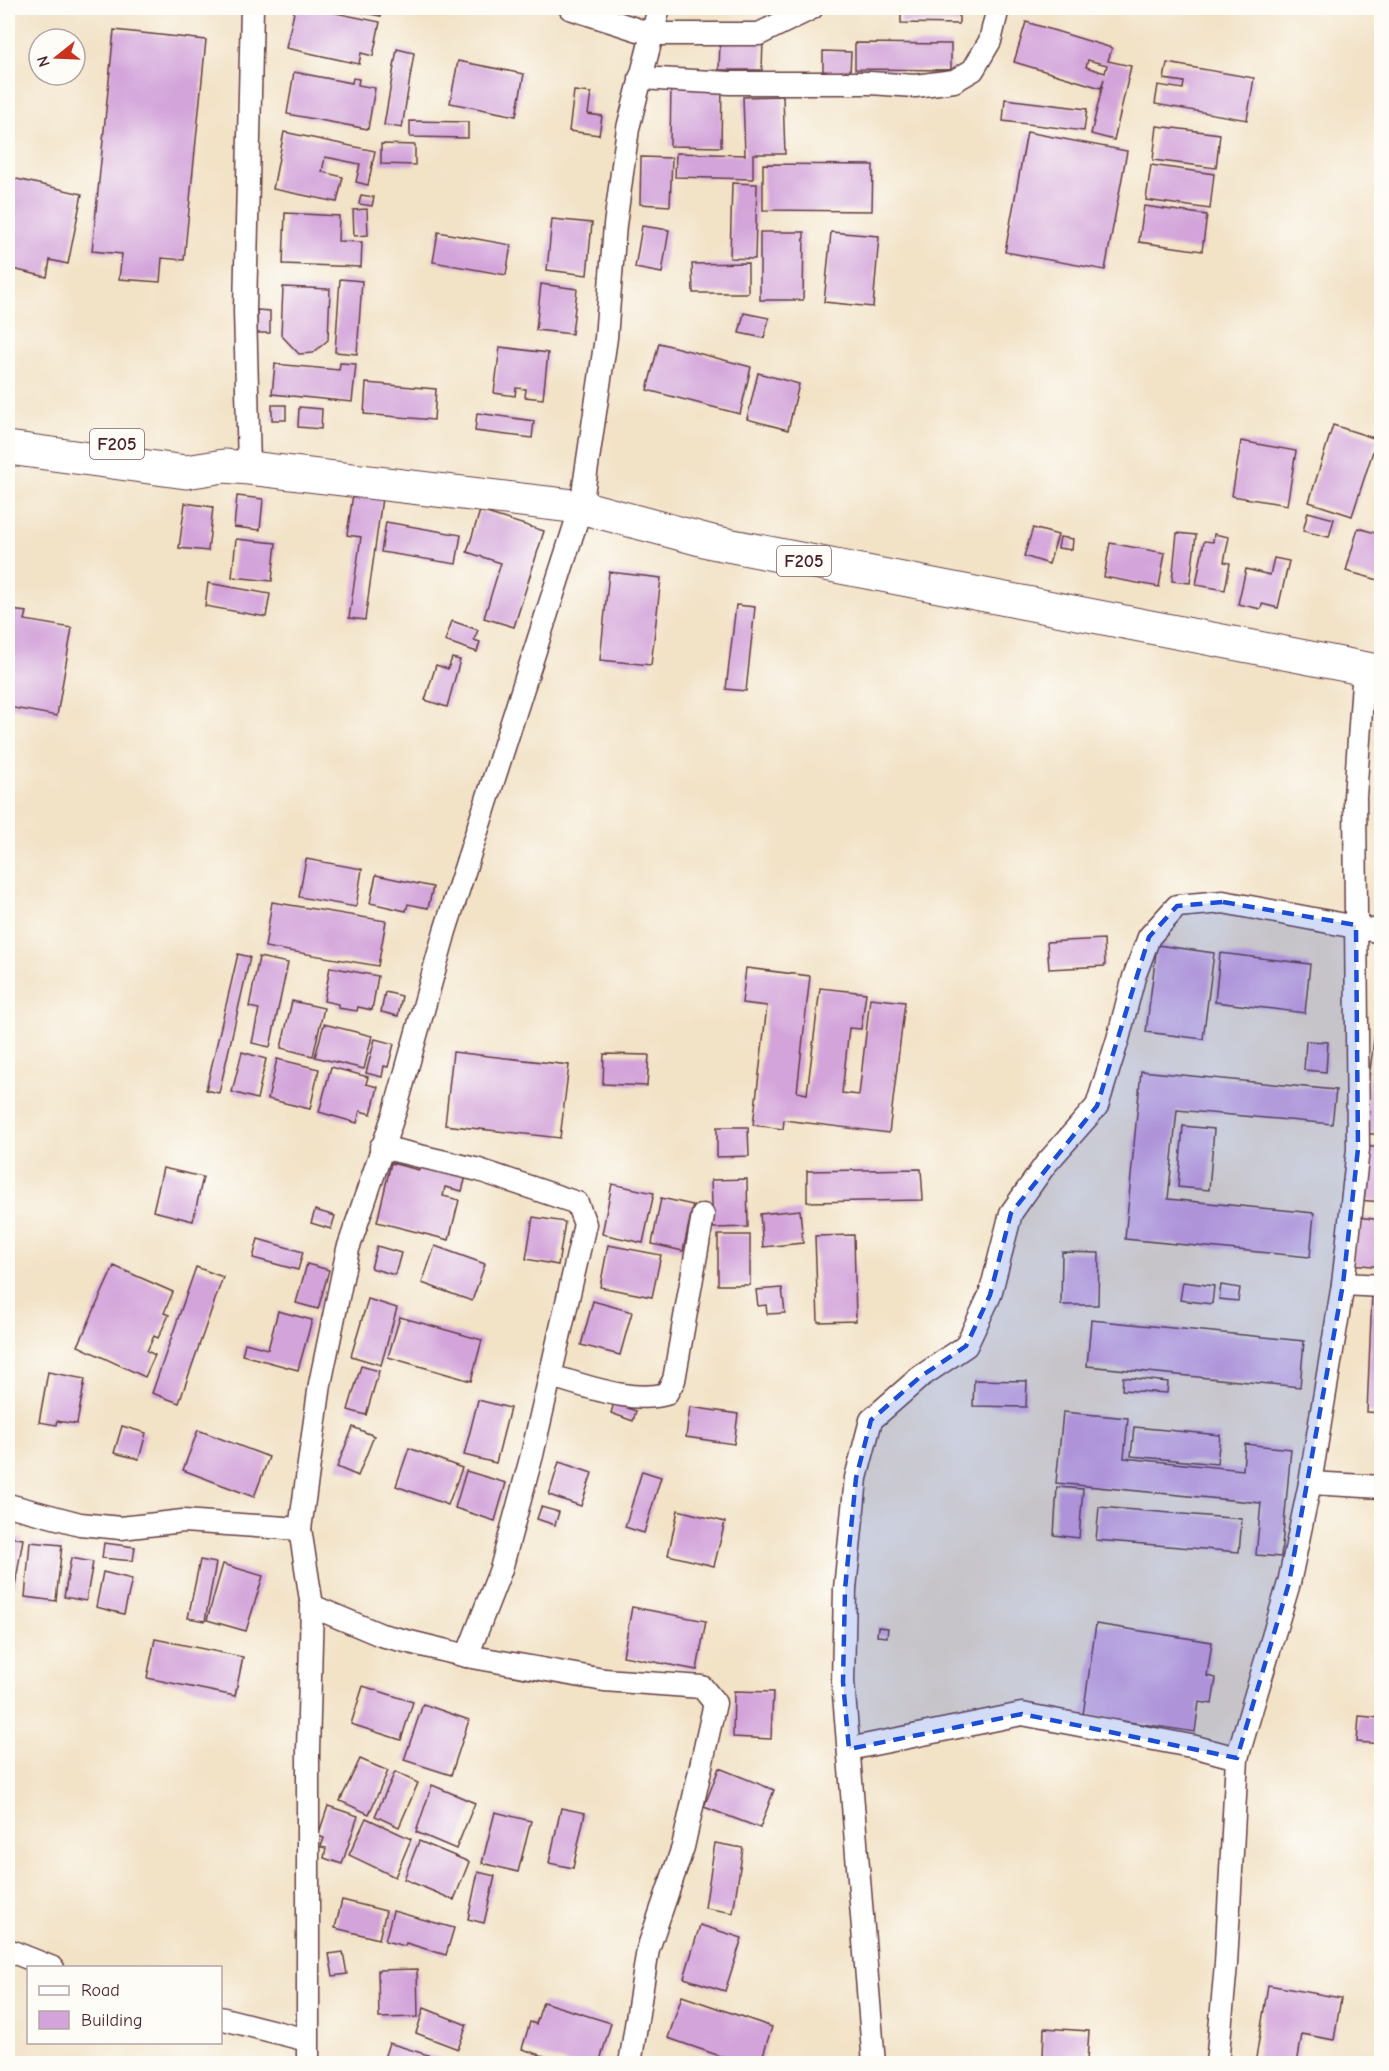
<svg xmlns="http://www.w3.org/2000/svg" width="1389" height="2071" font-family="'Comic Neue',sans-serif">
  <rect width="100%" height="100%" fill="#fdfcf7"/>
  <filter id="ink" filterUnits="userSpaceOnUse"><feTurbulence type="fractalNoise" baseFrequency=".0167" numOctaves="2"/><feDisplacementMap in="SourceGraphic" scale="12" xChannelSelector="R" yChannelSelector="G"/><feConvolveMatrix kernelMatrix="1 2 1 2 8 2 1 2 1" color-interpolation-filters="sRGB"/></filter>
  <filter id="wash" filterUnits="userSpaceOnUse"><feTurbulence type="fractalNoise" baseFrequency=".008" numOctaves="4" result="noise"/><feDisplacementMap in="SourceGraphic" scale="24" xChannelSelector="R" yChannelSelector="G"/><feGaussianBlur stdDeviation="1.35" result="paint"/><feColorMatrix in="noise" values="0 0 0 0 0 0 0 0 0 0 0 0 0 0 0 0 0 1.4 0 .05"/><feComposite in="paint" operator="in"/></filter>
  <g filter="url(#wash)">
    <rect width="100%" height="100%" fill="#f2e2c6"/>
    <g id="blocks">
      <g fill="#d3a4da" fill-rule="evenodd">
        <path d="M295 8H311L380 22 373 56 361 53 359 64 286 48Z"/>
        <path d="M339 8H382L381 16Z"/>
        <path d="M901 8H959V24L901 23Z"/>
        <path d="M1026 22 1112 48 1108 61 1131 66 1114 140 1091 134 1104 79 1101 88 1014 62ZM1088 60 1107 65 1105 73 1086 67Z"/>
        <path d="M114 30 206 40 184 260 162 258 160 282 119 279 122 254 92 251Z"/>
        <path d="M720 40H763L762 70H719Z"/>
        <path d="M855 43 951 44V70L855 69Z"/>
        <path d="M397 49 414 53 402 128 384 125Z"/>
        <path d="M823 51 851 52 850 73 823 72Z"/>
        <path d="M458 61 524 74 516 116 450 103Z"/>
        <path d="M1167 63 1254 78 1247 120 1155 104 1158 85 1183 89 1184 82 1164 79Z"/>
        <path d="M294 72 352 83 353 78 359 79 358 85 375 88 368 129 287 114Z"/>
        <path d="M671 84H722L721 147 670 146Z"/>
        <path d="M574 91 591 93 588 114 602 116 599 135 569 131Z"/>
        <path d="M783 96 785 154H753V179L675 177 676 153 745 155 743 97Z"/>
        <path d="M1005 99 1087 109 1084 131 1003 121Z"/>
        <path d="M410 121 468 122V138L410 137Z"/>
        <path d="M1157 126 1220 134 1216 168 1153 160Z"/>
        <path d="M284 132 375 151 368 185 356 182 360 164 325 157 322 172 343 177 337 202 273 189Z"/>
        <path d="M1027 132 1127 151 1105 270 1005 252Z"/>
        <path d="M381 144 415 145V165L381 164Z"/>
        <path d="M641 157 672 158 670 206 640 204Z"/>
        <path d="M763 164 873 165 872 211 763 210Z"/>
        <path d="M1151 165 1214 174 1210 209 1146 200Z"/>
        <path d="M8 177 82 194 68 264 50 260 47 277 8 268Z"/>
        <path d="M732 183 757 184 755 259 730 258Z"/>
        <path d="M361 195 374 197 372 206 359 204Z"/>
        <path d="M1144 206 1207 215 1202 251 1139 242Z"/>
        <path d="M367 209 368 235 354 236 353 210Z"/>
        <path d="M285 213 339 216 338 241 362 242 361 267 283 264Z"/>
        <path d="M552 219 592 223 587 275 547 270Z"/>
        <path d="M642 226 669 230 662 273 635 268Z"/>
        <path d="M438 232 511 245 506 275 433 262Z"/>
        <path d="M760 232H804L803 300H760Z"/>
        <path d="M831 232 879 236 873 307 824 302Z"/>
        <path d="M748 263V293H693L692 264Z"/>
        <path d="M340 279 362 281 357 354 335 352Z"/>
        <path d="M541 284 577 289 572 334 536 330Z"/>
        <path d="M283 287 330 289 328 340 313 353 299 354 281 335Z"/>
        <path d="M257 310 270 311V333H257Z"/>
        <path d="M744 313 769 318 764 338 739 333Z"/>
        <path d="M659 343 751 367 740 414 647 390Z"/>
        <path d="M500 347 548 353 543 399 525 397 526 389 516 388 515 396 494 393Z"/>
        <path d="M340 363 356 364 352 402 272 394 275 364 339 370Z"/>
        <path d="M758 373 799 384 788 430 747 419Z"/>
        <path d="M366 383 436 389 434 420 364 414Z"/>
        <rect x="272" y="405" width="14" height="15"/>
        <path d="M299 407 322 409 321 429 298 427Z"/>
        <path d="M477 413 534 421 532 438 475 431Z"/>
        <path d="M1333 425 1377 439 1352 516 1309 502Z"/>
        <path d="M1241 441 1296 451 1287 505 1232 496Z"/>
        <path d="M353 494 382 498 365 620 349 618 361 537 347 535Z"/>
        <path d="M237 496 263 499 260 530 234 527Z"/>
        <path d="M185 503 213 507 208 551 179 548Z"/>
        <path d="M480 511 544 531 514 627 484 618 501 563 467 552Z"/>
        <path d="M1308 512 1334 519 1329 537 1303 531Z"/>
        <path d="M386 522 461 535 456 564 381 552Z"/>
        <path d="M1033 528 1058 535 1049 564 1024 556Z"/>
        <path d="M1358 528 1382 535V581L1346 571Z"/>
        <path d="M1177 533 1196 535 1190 583 1172 581Z"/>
        <path d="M1214 534 1229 537 1224 562 1230 563 1225 590 1196 585 1204 541 1213 542Z"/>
        <path d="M1060 537 1073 539 1072 550 1058 548Z"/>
        <path d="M236 539 276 543 272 581 232 577Z"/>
        <path d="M1110 543 1165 553 1159 587 1104 577Z"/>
        <path d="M1274 558 1289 561 1278 608 1262 604 1261 609 1238 604 1246 569 1270 575Z"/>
        <path d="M609 572 661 578 651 665 600 660Z"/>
        <path d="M208 583 270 594 266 617 205 606Z"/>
        <path d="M736 605 755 607 746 691 726 689Z"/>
        <path d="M10 610 27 612 25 620 72 628 57 716 8 707V618Z"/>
        <path d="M452 621 478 630 474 640 480 642 477 652 445 641Z"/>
        <path d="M452 658 460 660 447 707 425 700 436 665 448 669Z"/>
        <path d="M306 859 362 869 356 907 299 897Z"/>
        <path d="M376 875 433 887 428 908 408 904 406 911 370 903Z"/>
        <path d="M272 902 386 921 378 966 265 947Z"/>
        <path d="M1104 939 1105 966 1049 969 1047 942Z"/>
        <path d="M1157 945 1214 953 1203 1039 1146 1032Z"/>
        <path d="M1220 953 1310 964 1305 1013 1215 1002Z"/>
        <path d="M238 954 250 957 219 1093 206 1090Z"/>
        <path d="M259 957 288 963 270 1047 252 1043 259 1009 249 1007Z"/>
        <path d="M330 967 378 976 372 1010 358 1007 357 1011 338 1008V1004L324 1001Z"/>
        <path d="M746 968 810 976 797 1092 807 1094 820 988 866 993 861 1029 849 1028 842 1093 859 1095 870 998 905 1002 889 1133 784 1120 783 1129 753 1125 767 1006 742 1003Z"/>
        <path d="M385 992 402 996 398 1016 381 1012Z"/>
        <path d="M292 1001 324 1008 313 1056 281 1048Z"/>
        <path d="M1377 1016 1382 1017V1135L1362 1133Z"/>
        <path d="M324 1024 372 1036 364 1069 315 1057Z"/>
        <path d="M375 1039 394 1044 388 1067 384 1066 382 1077 366 1073Z"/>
        <path d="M1306 1041 1328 1042 1326 1072 1304 1070Z"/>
        <path d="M242 1052 266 1059 257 1099 232 1092Z"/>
        <path d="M453 1052 569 1065 560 1138 445 1125Z"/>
        <path d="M604 1054 649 1055 647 1086 603 1084Z"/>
        <path d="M277 1059 319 1069 310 1109 268 1099Z"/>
        <path d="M331 1067 368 1077 366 1084 378 1087 371 1114 360 1111 357 1123 319 1112Z"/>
        <path d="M1141 1071 1336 1090 1332 1124 1177 1110 1168 1199 1314 1213 1310 1257 1125 1239Z"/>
        <path d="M1183 1126 1214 1129 1209 1190 1178 1187Z"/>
        <path d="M717 1127H748L749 1156 717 1157Z"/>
        <path d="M1364 1146 1382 1148V1202L1358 1200Z"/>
        <path d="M391 1163 419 1170 420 1164 466 1176 462 1191 445 1187 443 1196 459 1200 449 1240 377 1222Z"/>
        <path d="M163 1168 203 1177 193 1221 153 1211Z"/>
        <path d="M921 1169 923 1200 807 1202V1171Z"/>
        <path d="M747 1179 748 1227 713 1228 711 1180Z"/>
        <path d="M612 1184 654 1193 643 1243 602 1234Z"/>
        <path d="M661 1198 693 1205 683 1251 652 1244Z"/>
        <path d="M315 1210 335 1216 331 1229 311 1223Z"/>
        <path d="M800 1210 803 1243 763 1247 760 1214Z"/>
        <path d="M533 1217 565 1222 558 1265 526 1259Z"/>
        <path d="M1357 1217 1382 1220V1267L1352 1264Z"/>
        <rect x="718" y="1235" width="32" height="50"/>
        <path d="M854 1235 856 1321 818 1322 815 1236Z"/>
        <path d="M258 1239 303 1252 298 1270 253 1258Z"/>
        <path d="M608 1245 661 1255 652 1297 600 1287Z"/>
        <path d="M377 1246 401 1253 395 1275 371 1268Z"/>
        <path d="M435 1246 485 1264 472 1301 422 1283Z"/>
        <path d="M1062 1252 1099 1253 1098 1305H1061Z"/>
        <path d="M307 1264 329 1270 318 1309 296 1303Z"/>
        <path d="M114 1266 173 1292 164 1313 169 1315 158 1338 154 1336 147 1351 155 1355 145 1377 78 1346Z"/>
        <path d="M196 1267 223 1277 179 1403 152 1393Z"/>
        <path d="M1183 1282 1214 1286 1212 1304 1180 1300Z"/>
        <path d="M1221 1285 1240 1288 1238 1301 1219 1299Z"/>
        <path d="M782 1288 785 1313 767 1314 766 1305 758 1306 756 1290Z"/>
        <path d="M1372 1294 1382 1295V1413L1367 1412Z"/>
        <path d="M368 1299 397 1308 381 1365 351 1356Z"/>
        <path d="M593 1301 632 1312 620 1355 581 1345Z"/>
        <path d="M278 1311 312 1320 298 1370 242 1355 245 1343 268 1349Z"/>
        <path d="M400 1317 482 1340 471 1381 388 1357Z"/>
        <path d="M1091 1320 1304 1341 1300 1387 1087 1366Z"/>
        <path d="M361 1366 379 1371 366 1415 348 1410Z"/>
        <path d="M48 1372 85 1379 77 1424 57 1421 56 1425 39 1422Z"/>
        <path d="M1123 1377 1168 1382 1167 1393 1122 1390Z"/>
        <path d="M974 1380 1027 1381 1026 1407 973 1406Z"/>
        <path d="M478 1400 510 1408 496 1463 464 1455Z"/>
        <path d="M614 1403 636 1411 633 1421 611 1413Z"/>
        <path d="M690 1407 738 1414 734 1444 686 1437Z"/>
        <path d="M1063 1412 1128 1418 1124 1458 1243 1470 1245 1444 1291 1449 1281 1557 1256 1555 1261 1503 1056 1483Z"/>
        <path d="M122 1426 146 1433 139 1459 114 1453Z"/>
        <path d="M353 1427 374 1436 358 1476 337 1467Z"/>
        <path d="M1134 1427 1220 1435 1217 1464 1131 1456Z"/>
        <path d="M198 1430 269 1457 254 1497 183 1470Z"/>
        <path d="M409 1448 462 1468 448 1505 396 1486Z"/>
        <path d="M559 1462 592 1473 581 1506 549 1495Z"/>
        <path d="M466 1471 506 1483 495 1521 455 1508Z"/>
        <path d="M642 1471 661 1477 644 1533 625 1527Z"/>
        <path d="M1057 1487 1083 1489 1079 1538 1054 1535Z"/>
        <path d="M541 1507 559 1512 555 1525 537 1519Z"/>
        <path d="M1099 1507 1242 1519 1239 1552 1096 1540Z"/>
        <path d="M678 1510 725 1522 714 1566 668 1555Z"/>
        <path d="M8 1537 23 1539 15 1586 8 1585Z"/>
        <path d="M30 1542 62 1545 56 1601 25 1597Z"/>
        <path d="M104 1543 135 1547 133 1561 102 1558Z"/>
        <path d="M71 1558 93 1562 86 1601 64 1597Z"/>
        <path d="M200 1560 216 1563 205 1621 188 1618Z"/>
        <path d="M223 1564 263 1576 246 1631 207 1620Z"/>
        <path d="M103 1572 132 1579 124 1614 96 1607Z"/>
        <path d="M632 1607 706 1621 697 1670 623 1656Z"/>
        <path d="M1096 1624 1212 1642 1207 1676 1216 1678 1212 1704 1199 1702 1195 1732 1083 1715Z"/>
        <path d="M878 1627 888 1628 887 1637 877 1636Z"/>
        <path d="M155 1639 243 1657 235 1696 147 1678Z"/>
        <path d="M363 1686 413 1702 401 1740 351 1724Z"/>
        <path d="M734 1691 773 1692 771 1739 733 1737Z"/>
        <path d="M423 1704 469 1720 451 1775 404 1760Z"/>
        <path d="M1359 1716 1382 1718V1744L1357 1742Z"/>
        <path d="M360 1759 388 1771 369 1814 340 1801Z"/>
        <path d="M719 1768 774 1790 760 1828 704 1807Z"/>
        <path d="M395 1772 418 1783 399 1827 375 1816Z"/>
        <path d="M432 1785 475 1803 456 1849 416 1832Z"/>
        <path d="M328 1806 358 1816 342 1864 324 1858 326 1848 321 1847 324 1838 318 1836Z"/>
        <path d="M561 1808 585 1813 573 1868 549 1863Z"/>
        <path d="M495 1812 531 1821 518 1872 482 1863Z"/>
        <path d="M366 1818 411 1839 395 1877 349 1855Z"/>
        <path d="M419 1841 469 1862 454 1900 404 1879Z"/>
        <path d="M715 1843 743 1848 733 1913 705 1908Z"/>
        <path d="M478 1872 495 1876 484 1923 468 1919Z"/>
        <path d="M342 1900 386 1911 379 1939 335 1928Z"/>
        <path d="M393 1911 454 1928 446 1955 406 1943 405 1946 385 1941Z"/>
        <path d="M700 1925 742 1938 725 1991 684 1978Z"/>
        <path d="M343 1952 347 1974 333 1976 329 1954Z"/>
        <path d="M417 1969 418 2017 379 2018 378 1970Z"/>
        <path d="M1268 1985 1341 1998 1334 2040 1302 2034 1297 2064H1255Z"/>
        <path d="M682 1996 772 2027 760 2064H743L668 2038Z"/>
        <path d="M543 2002 611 2023 599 2064H569L522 2049 530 2022 536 2024Z"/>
        <path d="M424 2008 467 2025 458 2049 416 2033Z"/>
        <path d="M1044 2028 1089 2031 1087 2061 1043 2058Z"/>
        <path d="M389 2043 454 2063 453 2064H382Z"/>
      </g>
    </g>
  </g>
  <g filter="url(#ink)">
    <use href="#blocks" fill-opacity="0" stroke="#633c42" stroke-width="1.5"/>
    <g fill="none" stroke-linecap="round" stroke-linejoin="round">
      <g stroke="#633c42" stroke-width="25">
        <g id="street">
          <path d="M570 8 651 34H759L812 8"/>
          <path d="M640 78 730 83H870L915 86 954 81 973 70 990 41 998 8"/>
          <path d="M249 468 245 310 252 8"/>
          <path d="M381 1147 479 1170 577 1203 585 1224 532 1455 501 1569 467 1656"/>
          <path d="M1343 1284 1382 1286"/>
          <path d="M550 1376C585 1385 630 1404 666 1394L674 1380 703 1215"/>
          <path d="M1310 1483 1382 1487"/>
          <path d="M8 1505 80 1524 121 1528 183 1521 300 1529"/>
          <path d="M312 1606 381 1635 467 1656 604 1680 702 1687 715 1703 683 1847 648 1949 630 2064"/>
          <path d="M849 1749 1022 1714 1196 1747 1237 1758"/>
          <path d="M8 1950 53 1968"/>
          <path d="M220 2018 307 2040"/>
          <path d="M308 2064V1750L312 1606 300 1529 320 1384 348 1249 395 1111 445 931 581 507 606 338 615 225 628 128 659 8"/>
          <path d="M874 2064 843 1682 845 1589 856 1478 871 1420 920 1377 966 1346 990 1295 1011 1213 1045 1165 1097 1106 1118 1039 1134 977 1149 937 1177 906 1223 902 1382 932"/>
          <path d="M1217 2064 1226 1964 1237 1758 1289 1583 1310 1483 1343 1284 1358 1149 1355 797 1364 668"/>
        </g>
      </g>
      <g stroke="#633c42" stroke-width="35">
        <path id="primary" d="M8 448 186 472 224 466 249 468 581 507 712 542 1382 672"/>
      </g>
      <use href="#street" stroke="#fff" stroke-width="22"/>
      <use href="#primary" stroke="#fff" stroke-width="33"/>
    </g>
  </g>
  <path fill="#1d4ed8" fill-opacity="0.2" stroke="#1d4ed8" stroke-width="4.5" stroke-dasharray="12 8" stroke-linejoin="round" d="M1223 902 1356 925 1358 1149 1343 1284 1289 1583 1237 1758 1022 1714 849 1749 843 1682 845 1589 856 1478 871 1420 920 1377 966 1346 990 1295 1011 1213 1097 1106 1149 937 1177 906Z"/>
  <g text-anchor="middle" stroke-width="4.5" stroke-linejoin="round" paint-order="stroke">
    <g fill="#fdfcf7" stroke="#806168" stroke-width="1.5">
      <rect x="90" y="429" width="54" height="30" rx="4.5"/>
      <rect x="777" y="546" width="54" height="30" rx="4.5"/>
    </g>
    <g font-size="18" font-weight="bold" fill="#4a1f2b">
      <text x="117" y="450">F205</text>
      <text x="804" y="567">F205</text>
    </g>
  </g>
  <rect width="1389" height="2071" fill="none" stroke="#fdfcf7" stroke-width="30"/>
  <rect x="27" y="1966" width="195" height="78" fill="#fdfcf7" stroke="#b5a4a5" stroke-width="1.5"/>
  <rect x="39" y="1986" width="30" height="9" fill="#ffffff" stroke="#b5a4a5" stroke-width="1.5"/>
  <text x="81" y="1996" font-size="18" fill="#4a1f2b">Road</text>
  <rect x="39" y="2011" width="30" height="18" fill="#d3a4da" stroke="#b5a4a5" stroke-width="1.5"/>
  <text x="81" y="2026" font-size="18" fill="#4a1f2b">Building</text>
  <g transform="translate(57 57) rotate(252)"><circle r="28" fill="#fdfcf7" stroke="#b5a4a5" stroke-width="1.5"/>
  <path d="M0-4.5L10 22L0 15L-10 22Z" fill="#c8321e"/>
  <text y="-9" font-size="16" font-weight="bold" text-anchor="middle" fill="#4a1f2b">N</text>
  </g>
</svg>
